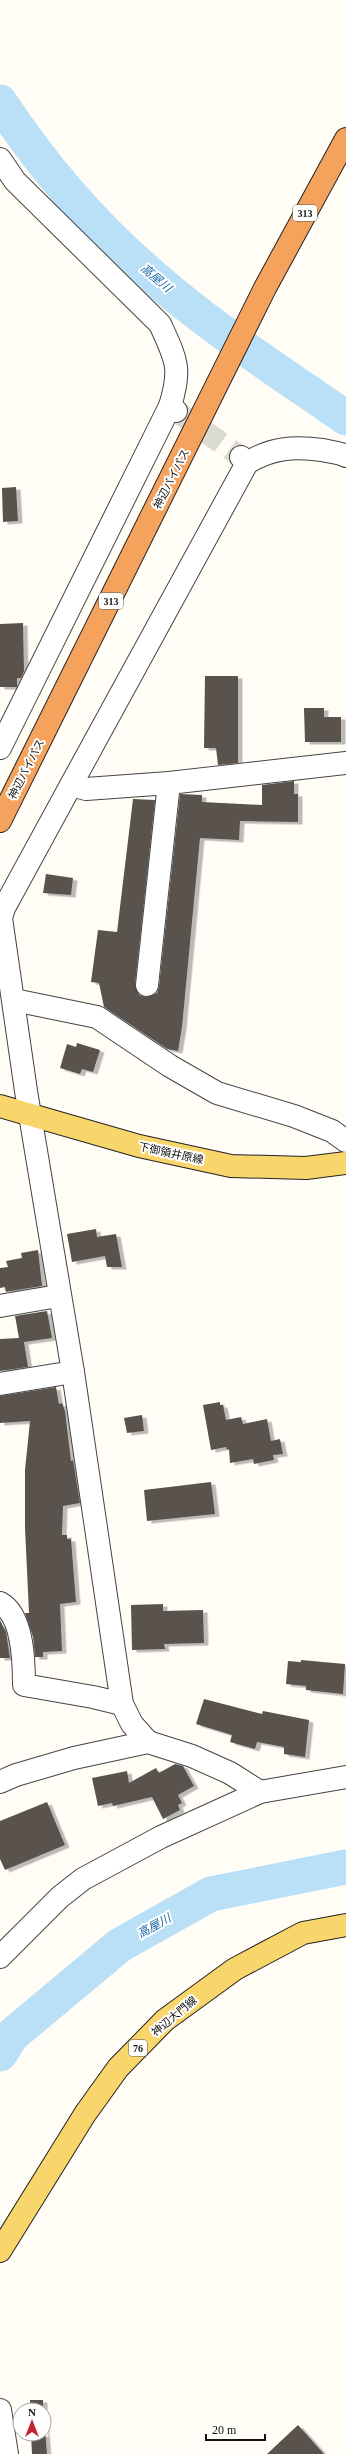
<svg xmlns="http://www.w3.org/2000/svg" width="346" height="2454" font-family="'Times New Roman','Noto Sans JP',serif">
  <defs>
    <filter id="shadow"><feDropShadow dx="4.5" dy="2.5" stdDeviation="0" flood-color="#0004"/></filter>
  </defs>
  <rect width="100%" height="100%" fill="#fffdf5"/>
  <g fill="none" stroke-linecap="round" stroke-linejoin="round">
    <g stroke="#b9e0f7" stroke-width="35">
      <path d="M0 102C42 166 93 225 151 275 211 328 280 372 346 418"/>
      <path d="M0 2054 11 2036 120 1945 211 1894 346 1867"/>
    </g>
  </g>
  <g fill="#5a524d" filter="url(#shadow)">
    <path d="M16 487 18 521 3 522 2 488Z"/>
    <path d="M23 623 24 671 21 678H17V687H0V624Z"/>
    <path d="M205 676H238V763L218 765 216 748H204Z"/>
    <path d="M304 708H324V717H341V742H305Z"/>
    <path d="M294 781V794H298V822L240 821 239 840 200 838 182 1027 178 1051 167 1049 104 1007 99 983 91 982 98 930 117 932 133 799 155 800 135 984 139 995 146 997 157 993 159 986 180 794 202 795V802L262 805V785Z"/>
    <path d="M46 874 73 878 71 895 43 893Z"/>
    <path d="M77 1043 100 1050 93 1072 82 1069 80 1074 60 1068 67 1044 76 1047Z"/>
    <path d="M96 1229 97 1237 116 1234 122 1267H107L105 1256 72 1262 67 1234Z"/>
    <path d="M38 1250 42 1286 11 1291 6 1292 5 1287 0 1288V1268L8 1267 6 1261 22 1258 21 1253Z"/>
    <path d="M47 1311 52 1338 24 1342 28 1367 0 1371V1339L19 1338 15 1316Z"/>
    <path d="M56 1387 59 1404 62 1403 65 1411 71 1461 73 1460 80 1503 63 1506 62 1535H67V1539H71L76 1602 60 1604 62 1651 43 1652V1657H35L33 1637 25 1613H29L25 1528V1470L30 1421 0 1423V1396Z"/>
    <path d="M220 1402V1405H223L226 1420 241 1417 243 1424 267 1419 271 1441 280 1439 283 1454 273 1455 274 1460 254 1464 253 1459 230 1463 229 1449 227 1450 226 1447 211 1450 203 1405Z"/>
    <path d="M142 1415 144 1431 127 1433 124 1418Z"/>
    <path d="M211 1482 215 1514 147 1521 144 1490Z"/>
    <path d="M163 1604V1611L203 1610 204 1643 164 1644 165 1649 132 1650 131 1605Z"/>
    <path d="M0 1620 6 1632 10 1658H0Z"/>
    <path d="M301 1660 345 1664 343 1694 306 1690V1686L286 1684 288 1661 301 1662Z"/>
    <path d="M204 1699 262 1714 263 1711 309 1720 305 1757 284 1754V1747L257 1742 255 1749 230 1742 232 1735 196 1724Z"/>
    <path d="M175 1764 183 1766 194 1786 178 1795 182 1803 178 1805 180 1810 163 1819 152 1797 113 1806 112 1803 98 1806 92 1778 127 1771 129 1783 156 1768 159 1773Z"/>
    <path d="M47 1802 65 1845 5 1870 0 1859V1821Z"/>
    <rect x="30" y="2400" width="13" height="10"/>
    <path d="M44 2417 47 2454H32L31 2434H44Z"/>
    <path d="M298 2425 324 2454H267Z"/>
  </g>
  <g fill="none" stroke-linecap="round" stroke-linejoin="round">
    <path stroke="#dbdad3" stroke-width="22" stroke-dasharray="22 11" stroke-linecap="butt" d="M176 411 241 457"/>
    <g stroke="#444" stroke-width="24">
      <g id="minor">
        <path d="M0 159 15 181 160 324C176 359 182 368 170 406L176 411"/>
        <path d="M241 457 247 463C271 448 294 446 322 450 330 452 339 452 346 456"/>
        <path d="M0 748 170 406"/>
        <path d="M71 785 247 463"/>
        <path d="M147 985 169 783"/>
        <path d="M14 1000 97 1017 170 1066 217 1093 294 1116 332 1131 346 1141"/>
        <path d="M0 1306 58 1296"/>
        <path d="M0 1384 73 1372"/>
        <path d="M0 1603C23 1615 24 1662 24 1685L93 1697 122 1704"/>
        <path d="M148 1742 132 1724 122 1704 73 1372 26 1091 1 918 4 908 71 785 86 789 169 783 346 763"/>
        <path d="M0 1782 16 1775 74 1758 148 1742 192 1756 230 1773 260 1792"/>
        <path d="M0 1957 60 1897 83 1879 161 1837 260 1792 346 1777"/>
        <path d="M0 2410 7 2454"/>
      </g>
    </g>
    <g stroke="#222" stroke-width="24">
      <g id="major">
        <path d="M0 1106 139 1146 231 1166 306 1168 346 1163"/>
        <path d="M0 2251 85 2114 118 2068 165 2020 235 1969 303 1933 346 1925"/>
      </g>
    </g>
    <g stroke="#222" stroke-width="24">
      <path id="highway" d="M0 821 265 288 346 139"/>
    </g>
    <use href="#minor" stroke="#fff" stroke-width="22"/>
    <use href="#major" stroke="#f9d66b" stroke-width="22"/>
    <use href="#highway" stroke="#f5a25d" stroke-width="22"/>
  </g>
  <g text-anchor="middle" stroke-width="4" stroke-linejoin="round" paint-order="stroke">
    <g fill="#fff" stroke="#585858" stroke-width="1">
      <rect x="293" y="205" width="24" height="16" rx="3"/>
      <rect x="99" y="593" width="24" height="16" rx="3"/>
      <rect x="129" y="2040" width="18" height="16" rx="3"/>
    </g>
    <g font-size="10" font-weight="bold" fill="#111">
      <text x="305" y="217">313</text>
      <text x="111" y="605">313</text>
      <text x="138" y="2052">76</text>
    </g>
    <g font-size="11" fill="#111" stroke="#fff">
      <text transform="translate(171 479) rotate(-63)" y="4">神辺バイパス</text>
      <text transform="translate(26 769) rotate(-63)" y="4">神辺バイパス</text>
      <text transform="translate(171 1153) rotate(12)" y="4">下御領井原線</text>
      <text transform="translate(174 2016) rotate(-40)" y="4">神辺大門線</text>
    </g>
    <g font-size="12" font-style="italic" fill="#1768a6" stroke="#fff">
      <text transform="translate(156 278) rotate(40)" y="4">高屋川</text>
      <text transform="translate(154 1926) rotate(-29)" y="4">高屋川</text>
    </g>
  </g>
  <g transform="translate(32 2422)"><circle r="19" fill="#ffffff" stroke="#a0a0a0"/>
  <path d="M0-3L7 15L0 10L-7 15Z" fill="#c4262e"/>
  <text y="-6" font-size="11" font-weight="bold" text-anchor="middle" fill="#111111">N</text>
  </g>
  <path d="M206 2434v6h59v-6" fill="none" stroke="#111111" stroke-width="2"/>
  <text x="212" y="2434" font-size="12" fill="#111111" stroke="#ffffff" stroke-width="3" paint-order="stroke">20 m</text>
</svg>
